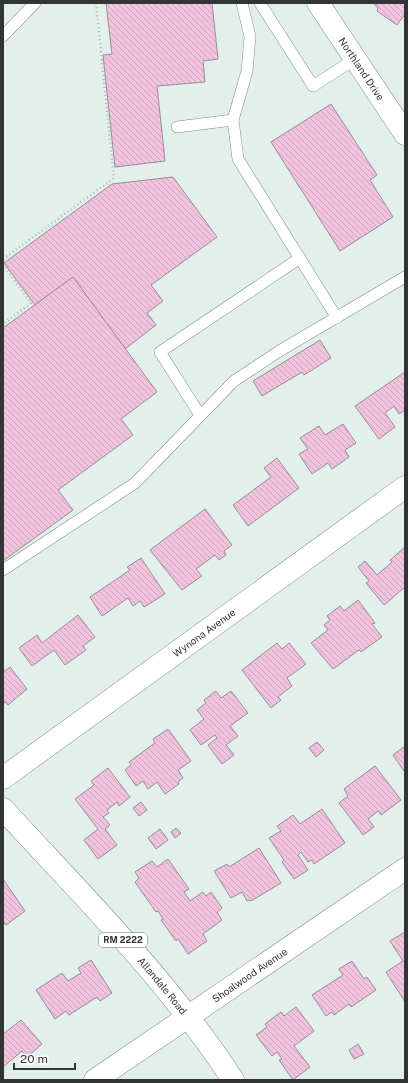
<svg xmlns="http://www.w3.org/2000/svg" width="408" height="1083" font-family="'Public Sans',sans-serif">
  <defs>
    <pattern id="building-back-hatch" width="6" height="6" patternUnits="userSpaceOnUse"><rect width="6" height="6" fill="#f1c3df"/><path d="M-1 5l2 2M0 0l6 6M5-1l2 2" fill="none" stroke="#cfa8c0"/></pattern>
  </defs>
  <rect width="100%" height="100%" fill="#e2efea"/>
  <g fill="url(#building-back-hatch)" stroke="#988e94">
    <path d="M106 3H212L218 59 203 61 205 82 157 86 165 161 115 167 103 55 112 54Z"/>
    <path d="M373 3H405V14L397 25 377 11 378 8Z"/>
    <path d="M331 104 377 175 370 180 393 217 340 251 271 142Z"/>
    <path d="M173 177 217 237 151 285 163 301 147 313 156 325 125 349 73 277 35 305 4 263 112 184Z"/>
    <path d="M73 277 157 392 121 419 133 435 58 490 73 510 3 561V328Z"/>
    <path d="M320 340 331 358 304 375 302 372 262 396 253 381Z"/>
    <path d="M405 372V410L399 414 394 406 385 413 395 427 379 439 355 406Z"/>
    <path d="M343 424 356 443 345 450 349 457 332 469 328 463 312 474 299 454 308 449 300 438 319 426 325 435Z"/>
    <path d="M277 458 299 488 248 526 233 505 271 477 264 468Z"/>
    <path d="M205 509 232 545 224 551 226 555 219 560 215 555 196 569 202 576 182 590 150 550Z"/>
    <path d="M405 547V587L384 605 366 583 369 581 358 567 365 561 377 575 392 562 390 560Z"/>
    <path d="M141 558 165 594 144 607 140 601 133 606 128 598 102 616 90 597 130 570 127 567Z"/>
    <path d="M358 600 375 623 372 624 382 637 361 652 359 650 333 669 311 643 328 630 324 625 330 620 327 616 340 606 344 611Z"/>
    <path d="M78 615 95 637 83 646 86 650 65 665 54 650 32 666 19 648 37 635 42 643Z"/>
    <path d="M277 643 282 649 289 643 306 664 287 678 292 686 278 697 281 700 271 708 242 670Z"/>
    <path d="M10 667 27 689 8 705 6 702 3 704V672Z"/>
    <path d="M216 691 221 698 231 691 248 713 230 726 238 736 226 745 234 755 222 764 208 745 217 738 215 735 201 745 190 730 204 719 197 710 206 703 204 700Z"/>
    <path d="M168 729 191 761 178 770 183 778 178 782 179 784 165 794 157 782 148 789 143 781 136 786 125 770 131 765 129 762 155 743 153 739Z"/>
    <path d="M317 742 324 750 316 757 309 748Z"/>
    <path d="M405 746V771H404L393 755Z"/>
    <path d="M375 766 401 800 381 815 378 811 368 819 374 827 363 835 339 803 348 796 344 789Z"/>
    <path d="M108 768 130 797 119 806 117 802 107 810 109 813 103 817 110 825 105 829 117 845 98 859 84 840 98 829 75 799 94 785 91 781Z"/>
    <path d="M141 802 147 810 139 816 133 808Z"/>
    <path d="M322 809 345 843 314 864 312 860 308 862 301 852 298 855 308 870 294 879 282 862 284 860 269 838 281 831 277 826 293 815 300 824Z"/>
    <path d="M176 828 181 833 175 838 171 832Z"/>
    <path d="M160 829 168 840 156 849 148 838Z"/>
    <path d="M259 848 281 883 251 901 250 900 247 901 242 892 231 898 214 871 227 864 229 867Z"/>
    <path d="M168 859 189 889 184 892 190 901 203 892 206 896 211 892 222 908 217 912 222 920 203 934 207 941 188 954 178 939 176 941 161 920 163 919 158 911 156 912 135 882 139 878 135 872 152 861 157 867Z"/>
    <path d="M3 879 25 911 6 925 3 921Z"/>
    <path d="M405 932V1002L386 972 403 961 390 941Z"/>
    <path d="M91 960 112 993 100 1001 97 997 69 1015 66 1011 55 1019 36 990 62 973 68 981 81 973 78 968Z"/>
    <path d="M352 961 364 979 367 977 376 990 351 1007 349 1004 334 1015 332 1012 326 1016 312 995 343 975 339 969Z"/>
    <path d="M296 1007 314 1031 294 1046 310 1067 293 1080 279 1060 282 1059 277 1052 272 1056 256 1035 267 1027 265 1024 281 1012 284 1016Z"/>
    <path d="M21 1020 42 1044 27 1057 22 1051 3 1067V1034Z"/>
    <path d="M358 1044 364 1054 354 1059 349 1050Z"/>
  </g>
  <g fill="none" stroke-linecap="round" stroke-linejoin="round">
    <g stroke="#828d89" stroke-width="12">
      <g id="lane">
        <path d="M242 3 250 37 247 71 233 120 238 159 337 318"/>
        <path d="M260 3 313 86 355 59"/>
        <path d="M3 36 35 3"/>
        <path d="M177 127 233 120"/>
        <path d="M200 415 160 352 300 258"/>
        <path d="M3 570 135 483 234 381 281 350 405 277"/>
      </g>
    </g>
    <g stroke="#828d89" stroke-width="23">
      <g id="street">
        <path id="s1" d="M318 3 405 134"/>
        <path id="s2" d="M3 778 405 487"/>
        <path id="s3" d="M95 1080 405 869"/>
      </g>
    </g>
    <g stroke="#828d89" stroke-width="23">
      <g id="primary">
        <path id="s4" d="M3 809C83 896 168 980 233 1080"/>
      </g>
    </g>
    <g stroke="#acb7b3" stroke-width="2.5" stroke-dasharray="1 3" stroke-linecap="butt">
      <path d="M3 259 114 178 96 3"/>
      <path d="M3 264 31 303 3 324"/>
    </g>
    <use href="#lane" stroke="#fff" stroke-width="11"/>
    <use href="#street" stroke="#fff" stroke-width="22"/>
    <use href="#primary" stroke="#fff" stroke-width="22"/>
  </g>
  <g text-anchor="middle" stroke-width="4" stroke-linejoin="round" paint-order="stroke">
    <rect fill="#fff" stroke="#6f7271" stroke-width="1" x="99" y="933" width="48" height="14" rx="3"/>
    <g font-size="9" font-weight="bold" fill="#313634">
      <text x="123" y="943">RM 2222</text>
    </g>
    <g font-size="10" fill="#313634" stroke="#fff">
      <text dy="4" stroke="none"><textPath href="#s1" startOffset="79">Northland Drive</textPath></text>
      <text dy="4" stroke="none"><textPath href="#s2" startOffset="248">Wynona Avenue</textPath></text>
      <text dy="4" stroke="none"><textPath href="#s3" startOffset="187">Shoalwood Avenue</textPath></text>
      <text dy="4" stroke="none"><textPath href="#s4" startOffset="238">Allandale Road</textPath></text>
    </g>
  </g>
  <rect width="408" height="1083" fill="none" stroke="#313634" stroke-width="8"/>
  <path d="M14 1063v6h61v-6" fill="none" stroke="#313634" stroke-width="2"/>
  <text x="20" y="1063" font-size="12" fill="#313634" stroke="#ffffff" stroke-width="3" paint-order="stroke">20 m</text>
</svg>
